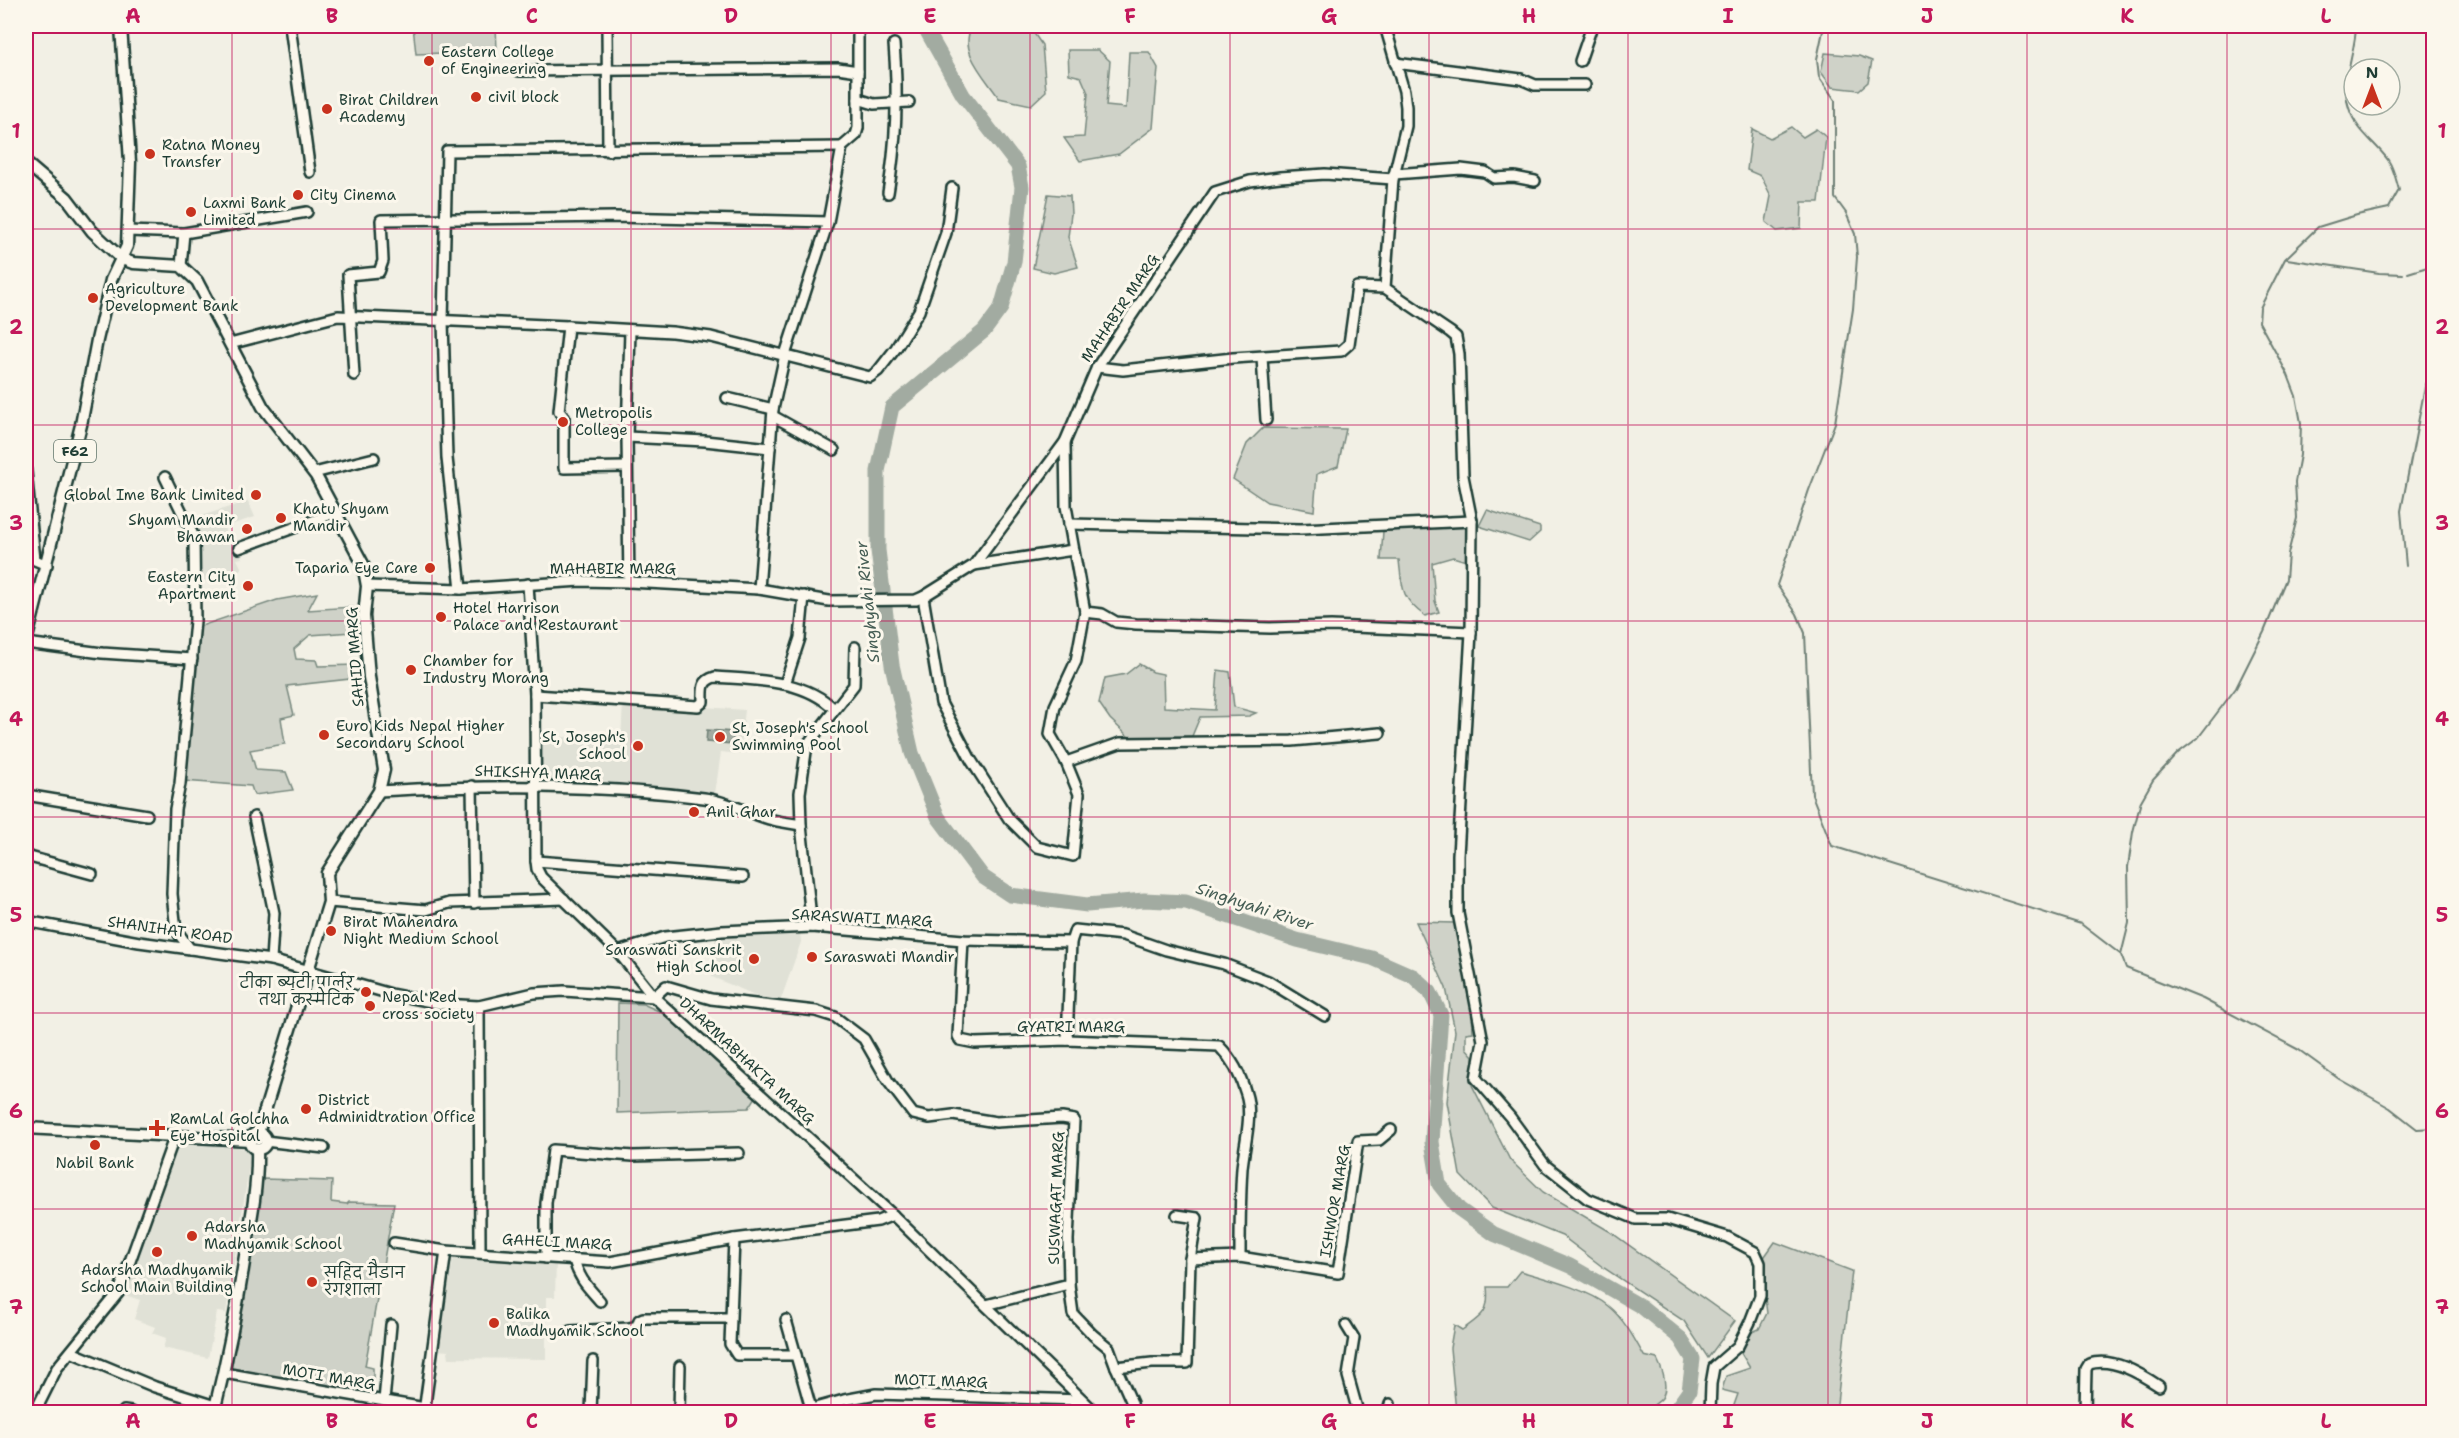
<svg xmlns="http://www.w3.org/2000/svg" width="2459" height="1438" font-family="'Shantell Sans','Playpen Sans Deva',sans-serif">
  <rect width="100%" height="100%" fill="#f2f0e5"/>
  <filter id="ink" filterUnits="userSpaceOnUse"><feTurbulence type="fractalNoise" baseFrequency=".0167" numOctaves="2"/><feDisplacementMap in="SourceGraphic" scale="12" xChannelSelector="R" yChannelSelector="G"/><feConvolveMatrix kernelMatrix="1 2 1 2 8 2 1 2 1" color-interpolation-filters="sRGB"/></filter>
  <g filter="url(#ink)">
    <g fill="#e0e1d6">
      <path d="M248 501 255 517 224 527 229 544 236 541 242 558 237 559 242 569 198 583 189 520Z"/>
      <path d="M623 701 745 710 740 754 721 752 714 801 535 786V735L621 741Z"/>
      <path d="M800 933 801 942 779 1005 712 977 716 934Z"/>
      <path d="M177 1143 235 1146 245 1149 251 1156 226 1313 217 1312 208 1358 163 1348 166 1338 152 1333 155 1327 134 1319 140 1300 125 1295Z"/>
      <path d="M453 1258 556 1262 555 1297H546V1359L449 1358 448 1351 437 1350Z"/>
    </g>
    <g fill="#cfd2c8" stroke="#77887e" stroke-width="1.5">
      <path d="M413 26H496L497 51 416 54Z"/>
      <path d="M973 26H1029L1042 45 1046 91 1031 105 999 98C986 78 956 49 973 26Z"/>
      <path d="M1068 50H1098L1110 61 1106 106 1126 108 1129 52H1149L1158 68 1153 128 1119 154 1080 161 1064 138 1084 137 1088 93 1081 77 1069 74Z"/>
      <path d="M1825 53 1859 56 1872 61 1868 82 1859 90 1832 87 1821 72Z"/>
      <path d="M1791 127 1803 137 1816 129 1826 137 1819 202H1802L1801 228 1777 231 1766 222 1771 196 1761 176 1747 170 1752 129 1770 138Z"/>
      <path d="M1048 194 1070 196 1071 214 1068 237 1078 267 1054 273 1033 268Z"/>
      <path d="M1263 428 1346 429 1338 466 1317 474 1314 511 1267 502 1233 479 1247 444Z"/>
      <path d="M1487 510 1540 527V532L1529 542 1479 526Z"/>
      <path d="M1466 526V561L1453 557 1432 563 1435 601 1439 612 1425 616C1401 599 1402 587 1399 560H1381L1383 531Z"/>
      <path d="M317 593 308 610 352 607V632L310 635 294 649 296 659 316 660 318 666 358 665 359 678 287 686 294 715 281 718 285 744 250 750 256 770 286 772 293 790 254 795 251 786 183 781 198 627 277 600Z"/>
      <path d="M1139 664 1153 672 1163 674 1164 707 1215 710 1218 670 1230 672 1234 707 1256 713 1249 716 1200 717 1192 736 1132 740 1110 719 1099 703 1105 678 1126 674Z"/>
      <path d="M1416 922 1454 923 1472 1012 1473 1032 1466 1033V1048L1473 1056 1472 1085 1510 1160 1543 1192 1609 1231 1735 1321 1708 1358 1684 1321 1604 1268 1562 1236 1492 1208 1460 1175 1447 1102 1455 1031 1446 988Z"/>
      <path d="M618 1003 643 1004 663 1013 756 1097 749 1108 617 1113Z"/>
      <path d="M263 1179 332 1181 331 1202 347 1204 349 1202 394 1203 365 1366 373 1368V1398L231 1371Z"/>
      <path d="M1775 1242 1852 1271 1836 1412H1735L1733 1408 1738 1394 1722 1390 1726 1376 1750 1368 1741 1353 1743 1336 1759 1329 1767 1313 1760 1263Z"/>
      <path d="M1520 1271C1544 1278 1590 1290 1608 1306 1624 1319 1634 1338 1644 1356L1657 1359C1662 1369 1669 1386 1662 1398 1657 1404 1651 1405 1648 1412H1456L1450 1348 1454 1325 1462 1330C1481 1316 1490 1313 1487 1287H1507Z"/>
    </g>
    <path fill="#a2aba1" stroke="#6e7f75" stroke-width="1.5" d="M707 730 734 732 733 744 706 742Z"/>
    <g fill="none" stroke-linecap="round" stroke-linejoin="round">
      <g stroke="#6e7f75" stroke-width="2">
        <path d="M1824 26 1817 59 1819 77 1835 100V198L1846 213 1855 234 1857 257 1853 309 1835 423 1809 490 1777 585 1797 614 1805 633 1812 795 1832 846 2081 924 2120 954"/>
        <path d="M2356 26C2356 52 2340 82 2349 108 2356 131 2375 142 2388 160 2394 169 2396 180 2399 190L2389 208 2357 215 2318 227 2285 259 2260 308 2259 322 2288 375 2296 396 2301 423 2300 455 2295 482 2297 518 2288 554 2286 579 2264 632 2236 688 2198 738 2178 753 2153 780 2141 801 2133 832 2128 867 2129 923 2121 955 2126 968 2203 999 2299 1050 2339 1079 2390 1108 2417 1129 2434 1128"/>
        <path d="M2287 259 2379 273 2403 274"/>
        <path d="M2408 273 2434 265"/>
        <path d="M2406 566 2401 511 2434 340"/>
      </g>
      <path stroke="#a2aba1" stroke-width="15" d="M924 26 963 95 1018 166 1022 187 1014 262 1001 308 984 331 892 407 878 471V550L892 665 912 753 938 817 983 877 1010 895 1087 905 1144 900 1186 902 1297 940 1372 958 1413 976 1430 992 1441 1015 1432 1142 1439 1184 1459 1209 1494 1234 1570 1266 1642 1307 1680 1338 1693 1359 1689 1391 1674 1412"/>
      <g stroke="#1f3d34" stroke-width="14">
        <g id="minor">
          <path d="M290 26 310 172"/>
          <path d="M607 26 608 151"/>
          <path d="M1385 26 1404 91 1406 107V126L1393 179 1385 288 1450 332 1456 337 1459 354 1463 476 1472 521 1471 632 1458 855V913L1483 1041 1476 1078 1510 1117 1545 1165 1588 1199 1636 1219H1667L1727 1237 1755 1252 1760 1263V1296L1750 1322 1738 1346 1714 1367 1711 1384 1710 1412"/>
          <path d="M1580 61 1592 26"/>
          <path d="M1395 63 1521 79 1535 85H1585"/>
          <path d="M519 71 838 68 858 71"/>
          <path d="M858 99 874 104 909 102"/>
          <path d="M1394 174 1461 169 1485 172 1494 178 1514 177 1535 181"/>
          <path d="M888 193C896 146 898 92 894 44"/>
          <path d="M128 231 184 233"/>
          <path d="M181 266 184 233 307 212"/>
          <path d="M568 326 559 411 564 417V468L627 467"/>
          <path d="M230 344 338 316 568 326 672 332 711 337 870 377 878 371 896 348 919 311 946 233 952 188"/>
          <path d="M1262 357 1266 420"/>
          <path d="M1097 367 1123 370 1233 358 1341 351 1349 344 1357 287 1385 288"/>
          <path d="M354 375 348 275 379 272 383 261 381 220 615 217 828 222"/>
          <path d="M727 398 773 409"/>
          <path d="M773 416 834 450"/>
          <path d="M627 437 705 441 770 448"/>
          <path d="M26 471 35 560 47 565"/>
          <path d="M314 473 374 458"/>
          <path d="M165 477 194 537 195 621 180 784 175 809 172 894 176 930 190 949"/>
          <path d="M1069 524 1301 529 1472 521"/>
          <path d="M239 548 337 512"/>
          <path d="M974 565 1073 550"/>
          <path d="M629 582 627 437 630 330"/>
          <path d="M528 584 535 695 536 861 537 869 541 877 618 952 654 997 893 1215 1095 1412"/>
          <path d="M367 586 461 589 581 581 629 582 759 589 829 601 916 600 923 597 974 565 1065 442 1097 367 1215 192 1250 181 1280 177 1325 174 1393 179"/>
          <path d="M461 589 447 458 443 321 447 151 842 147"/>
          <path d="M759 589 773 409 785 355 828 222 842 147 856 135 858 128V26"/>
          <path d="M923 597 941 703 971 760 1009 819 1037 847 1073 856 1079 794 1066 762 1050 734 1055 706 1076 661 1085 612 1066 506 1065 442"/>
          <path d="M1085 612 1102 614 1116 622 1136 624 1270 628 1331 626 1471 632"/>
          <path d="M26 643 102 653 192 659"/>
          <path d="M785 684 800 638 804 596"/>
          <path d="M535 695 698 706 703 702C703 689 701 681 715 677 755 680 804 679 834 709"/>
          <path d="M1066 762 1120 743 1292 741 1380 733"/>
          <path d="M472 786 474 903"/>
          <path d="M379 791C487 785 596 784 704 798 726 801 748 813 769 819 779 822 790 823 801 825"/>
          <path d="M26 795 147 815"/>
          <path d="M254 817 274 913 271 960"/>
          <path d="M26 856 92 874"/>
          <path d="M536 861 743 877"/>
          <path d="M329 902 426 910 449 903 564 899"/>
          <path d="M26 921 139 942 271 960 391 994 442 1004 479 1006 534 993 564 991 654 997"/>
          <path d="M812 927 801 825 800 793 807 745 854 685 855 647"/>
          <path d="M963 940 958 1036 960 1040 975 1043 1067 1040 1219 1046C1232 1059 1241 1076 1246 1094 1253 1116 1244 1146 1242 1168 1240 1198 1240 1227 1240 1257"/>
          <path d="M618 952 665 937 722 931 812 927 963 940 1071 942"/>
          <path d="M654 997 666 986 711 999 816 1011 835 1017 864 1039 888 1081 913 1114 929 1118 953 1115 996 1122 1062 1118 1074 1120 1068 1240 1069 1284 1073 1314 1093 1335 1109 1348 1116 1367"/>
          <path d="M479 1006 480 1252"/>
          <path d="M1067 1040 1071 942 1075 930 1123 935 1166 950 1224 964 1268 981 1325 1016"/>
          <path d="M265 1141 324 1148"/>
          <path d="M734 1239 730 1344 737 1355H796"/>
          <path d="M394 1243 446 1251"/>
          <path d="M546 1258V1203L553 1150 633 1156 739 1153"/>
          <path d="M1190 1259 1240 1257 1338 1273 1358 1141 1379 1140 1391 1130"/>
          <path d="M574 1260C579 1279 588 1287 600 1301"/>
          <path d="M986 1305 1069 1284"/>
          <path d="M786 1320 812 1412"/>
          <path d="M1346 1325 1354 1338 1348 1376 1358 1412"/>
          <path d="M570 1331 629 1328 637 1326 639 1320 643 1318H730"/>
          <path d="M71 1352 155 1387 215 1406"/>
          <path d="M224 1373 425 1408 428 1412"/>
          <path d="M384 1401 391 1325"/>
          <path d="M124 1411 131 1412"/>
          <path d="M35 1412 57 1368 119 1292 174 1138"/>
          <path d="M424 1412 446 1251 610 1262 734 1239 878 1221 893 1215"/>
          <path d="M591 1412 593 1361"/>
          <path d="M679 1412 680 1366"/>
          <path d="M801 1412 844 1400 876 1394 1082 1400"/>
          <path d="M1133 1412 1132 1403 1116 1367 1152 1363H1187L1190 1259 1197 1218 1177 1215"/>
          <path d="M1388 1412 1390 1404"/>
          <path d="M2085 1412 2086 1369 2089 1364C2113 1357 2139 1373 2159 1386"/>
        </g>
      </g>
      <g stroke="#1f3d34" stroke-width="15">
        <g id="major">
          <path d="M26 163 67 198 92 231 122 259 133 263 181 266 197 281 263 407 316 476 363 564 367 586 364 616 369 677 384 770 379 791 327 873 329 902 258 1133"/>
          <path d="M26 642 81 425 97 340 111 280 127 246 130 162 121 26"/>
          <path d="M26 1128 250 1140"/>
          <circle cx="258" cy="1141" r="8"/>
          <path d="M214 1412C227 1359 238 1304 246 1249 252 1216 258 1183 257 1149"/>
        </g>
      </g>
      <use href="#minor" stroke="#fbf7ec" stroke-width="9"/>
      <use href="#major" stroke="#fbf7ec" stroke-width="10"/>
    </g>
  </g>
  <path fill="none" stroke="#c2185b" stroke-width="1.5" stroke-opacity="0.55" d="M232 26V1412M432 26V1412M631 26V1412M831 26V1412M1030 26V1412M1230 26V1412M1429 26V1412M1628 26V1412M1828 26V1412M2027 26V1412M2227 26V1412M26 229H2434M26 425H2434M26 621H2434M26 817H2434M26 1013H2434M26 1209H2434"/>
  <g fill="#c8321e" stroke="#fbf7ec" stroke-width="2">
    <circle cx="429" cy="61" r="6"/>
    <circle cx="476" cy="97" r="6"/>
    <circle cx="327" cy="109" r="6"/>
    <circle cx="150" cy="154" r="6"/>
    <circle cx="298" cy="195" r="6"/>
    <circle cx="191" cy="212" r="6"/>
    <circle cx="93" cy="298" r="6"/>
    <circle cx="563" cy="422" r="6"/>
    <circle cx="256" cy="495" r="6"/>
    <circle cx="281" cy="518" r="6"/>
    <circle cx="247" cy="529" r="6"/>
    <circle cx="430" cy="568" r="6"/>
    <circle cx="248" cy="586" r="6"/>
    <circle cx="441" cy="617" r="6"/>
    <circle cx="411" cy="670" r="6"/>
    <circle cx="324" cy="735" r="6"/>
    <circle cx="720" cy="737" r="6"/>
    <circle cx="638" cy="746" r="6"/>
    <circle cx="694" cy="812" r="6"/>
    <circle cx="331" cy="931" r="6"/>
    <circle cx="812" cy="957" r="6"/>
    <circle cx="754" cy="959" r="6"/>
    <circle cx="366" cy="992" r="6"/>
    <circle cx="370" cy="1006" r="6"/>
    <circle cx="306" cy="1109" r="6"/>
    <path d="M154 1119h6v6h6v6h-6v6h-6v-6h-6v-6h6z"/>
    <circle cx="95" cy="1145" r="6"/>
    <circle cx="192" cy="1236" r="6"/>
    <circle cx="157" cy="1252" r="6"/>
    <circle cx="312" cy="1282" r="6"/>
    <circle cx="494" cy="1323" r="6"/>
  </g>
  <g text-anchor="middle" stroke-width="6" stroke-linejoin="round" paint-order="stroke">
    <rect fill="#fbf7ec" stroke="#61756b" stroke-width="1.5" x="54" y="440" width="42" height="22" rx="4.5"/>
    <g font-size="14" font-weight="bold" fill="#1f3d34">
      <text x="75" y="456">F62</text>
    </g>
    <g font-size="15" fill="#1f3d34" stroke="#fbf7ec" text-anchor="start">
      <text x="441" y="57">Eastern College<tspan x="441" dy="17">of Engineering</tspan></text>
      <text x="488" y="102">civil block</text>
      <text x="339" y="105">Birat Children<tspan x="339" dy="17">Academy</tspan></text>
      <text x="162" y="150">Ratna Money<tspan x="162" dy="17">Transfer</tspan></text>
      <text x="310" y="200">City Cinema</text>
      <text x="203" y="208">Laxmi Bank<tspan x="203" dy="17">Limited</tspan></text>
      <text x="105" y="294">Agriculture<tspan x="105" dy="17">Development Bank</tspan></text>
      <text x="575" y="418">Metropolis<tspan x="575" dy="17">College</tspan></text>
      <text x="244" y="500" text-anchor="end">Global Ime Bank Limited</text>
      <text x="293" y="514">Khatu Shyam<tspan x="293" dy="17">Mandir</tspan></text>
      <text x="235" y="525" text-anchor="end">Shyam Mandir<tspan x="235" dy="17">Bhawan</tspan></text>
      <text x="418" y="573" text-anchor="end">Taparia Eye Care</text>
      <text x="236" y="582" text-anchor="end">Eastern City<tspan x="236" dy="17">Apartment</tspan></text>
      <text x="453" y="613">Hotel Harrison<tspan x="453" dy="17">Palace and Restaurant</tspan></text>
      <text x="423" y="666">Chamber for<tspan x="423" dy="17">Industry Morang</tspan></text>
      <text x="336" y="731">Euro Kids Nepal Higher<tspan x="336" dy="17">Secondary School</tspan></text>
      <text x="732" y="733">St, Joseph's School<tspan x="732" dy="17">Swimming Pool</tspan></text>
      <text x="626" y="742" text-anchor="end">St, Joseph's<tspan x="626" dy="17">School</tspan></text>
      <text x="706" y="817">Anil Ghar</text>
      <text x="343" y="927">Birat Mahendra<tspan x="343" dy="17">Night Medium School</tspan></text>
      <text x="742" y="955" text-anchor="end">Saraswati Sanskrit<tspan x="742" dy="17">High School</tspan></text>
      <text x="824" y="962">Saraswati Mandir</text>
      <text x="354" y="988" text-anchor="end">टीका ब्युटी पार्लर<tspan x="354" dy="17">तथा कस्मेटिक</tspan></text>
      <text x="382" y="1002">Nepal Red<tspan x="382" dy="17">cross society</tspan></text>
      <text x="318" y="1105">District<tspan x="318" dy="17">Adminidtration Office</tspan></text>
      <text x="170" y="1124">RamLal Golchha<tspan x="170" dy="17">Eye Hospital</tspan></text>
      <text x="95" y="1168" text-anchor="middle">Nabil Bank</text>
      <text x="204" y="1232">Adarsha<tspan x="204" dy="17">Madhyamik School</tspan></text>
      <text x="157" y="1275" text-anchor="middle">Adarsha Madhyamik<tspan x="157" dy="17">School Main Building</tspan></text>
      <text x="324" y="1278">सहिद मैडान<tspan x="324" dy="17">रंगशाला</tspan></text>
      <text x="506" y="1319">Balika<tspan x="506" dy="17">Madhyamik School</tspan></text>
    </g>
    <g font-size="15" fill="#1f3d34" stroke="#fbf7ec">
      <text transform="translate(1120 308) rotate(-56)" y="5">MAHABIR MARG</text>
      <text x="613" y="574">MAHABIR MARG</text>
      <text transform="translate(355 657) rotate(-94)" y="5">SAHID MARG</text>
      <text transform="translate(538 773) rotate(2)" y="5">SHIKSHYA MARG</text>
      <text transform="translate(862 918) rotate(3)" y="5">SARASWATI MARG</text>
      <text transform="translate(170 930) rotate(8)" y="5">SHANIHAT ROAD</text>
      <text x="1071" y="1032">GYATRI MARG</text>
      <text transform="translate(747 1061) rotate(43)" y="5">DHARMABHAKTA MARG</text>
      <text transform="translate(1056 1198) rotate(-88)" y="5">SUSWAGAT MARG</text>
      <text transform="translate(1335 1201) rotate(-80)" y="5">ISHWOR MARG</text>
      <text transform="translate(557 1242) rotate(3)" y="5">GAHELI MARG</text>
      <text transform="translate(329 1377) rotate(10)" y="5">MOTI MARG</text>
      <text transform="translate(941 1381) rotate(2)" y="5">MOTI MARG</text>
    </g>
    <g font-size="16" font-style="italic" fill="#465e55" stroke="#fbf7ec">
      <text transform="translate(867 602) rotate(-96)" y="6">Singhyahi River</text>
      <text transform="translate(1255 906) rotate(18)" y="6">Singhyahi River</text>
    </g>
  </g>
  <rect width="2459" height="1438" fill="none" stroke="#fbf7ec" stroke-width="66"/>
  <g transform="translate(2372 87)"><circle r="28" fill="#fbf7ec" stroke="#a3ada2" stroke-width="1.5"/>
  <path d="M0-4.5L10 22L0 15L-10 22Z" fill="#c8321e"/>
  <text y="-9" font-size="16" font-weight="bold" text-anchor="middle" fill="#1f3d34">N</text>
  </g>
  <rect x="33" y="33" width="2393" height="1372" fill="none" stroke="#c2185b" stroke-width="2"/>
  <g font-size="20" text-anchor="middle" font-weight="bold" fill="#c2185b">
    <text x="133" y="23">A</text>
    <text x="332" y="23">B</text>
    <text x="532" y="23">C</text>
    <text x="731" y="23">D</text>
    <text x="930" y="23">E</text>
    <text x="1130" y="23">F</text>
    <text x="1329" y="23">G</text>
    <text x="1529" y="23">H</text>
    <text x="1728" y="23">I</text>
    <text x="1927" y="23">J</text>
    <text x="2127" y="23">K</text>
    <text x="2326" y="23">L</text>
    <text x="16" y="138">1</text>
    <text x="2442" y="138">1</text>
    <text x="16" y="334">2</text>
    <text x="2442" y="334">2</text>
    <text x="16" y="530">3</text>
    <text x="2442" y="530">3</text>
    <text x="16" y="726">4</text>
    <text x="2442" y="726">4</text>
    <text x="16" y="922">5</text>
    <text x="2442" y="922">5</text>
    <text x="16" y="1118">6</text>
    <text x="2442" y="1118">6</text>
    <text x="16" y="1314">7</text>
    <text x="2442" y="1314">7</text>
    <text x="133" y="1428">A</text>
    <text x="332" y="1428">B</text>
    <text x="532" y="1428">C</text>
    <text x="731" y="1428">D</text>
    <text x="930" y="1428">E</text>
    <text x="1130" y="1428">F</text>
    <text x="1329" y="1428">G</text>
    <text x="1529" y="1428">H</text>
    <text x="1728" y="1428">I</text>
    <text x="1927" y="1428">J</text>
    <text x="2127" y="1428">K</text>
    <text x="2326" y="1428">L</text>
  </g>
</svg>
